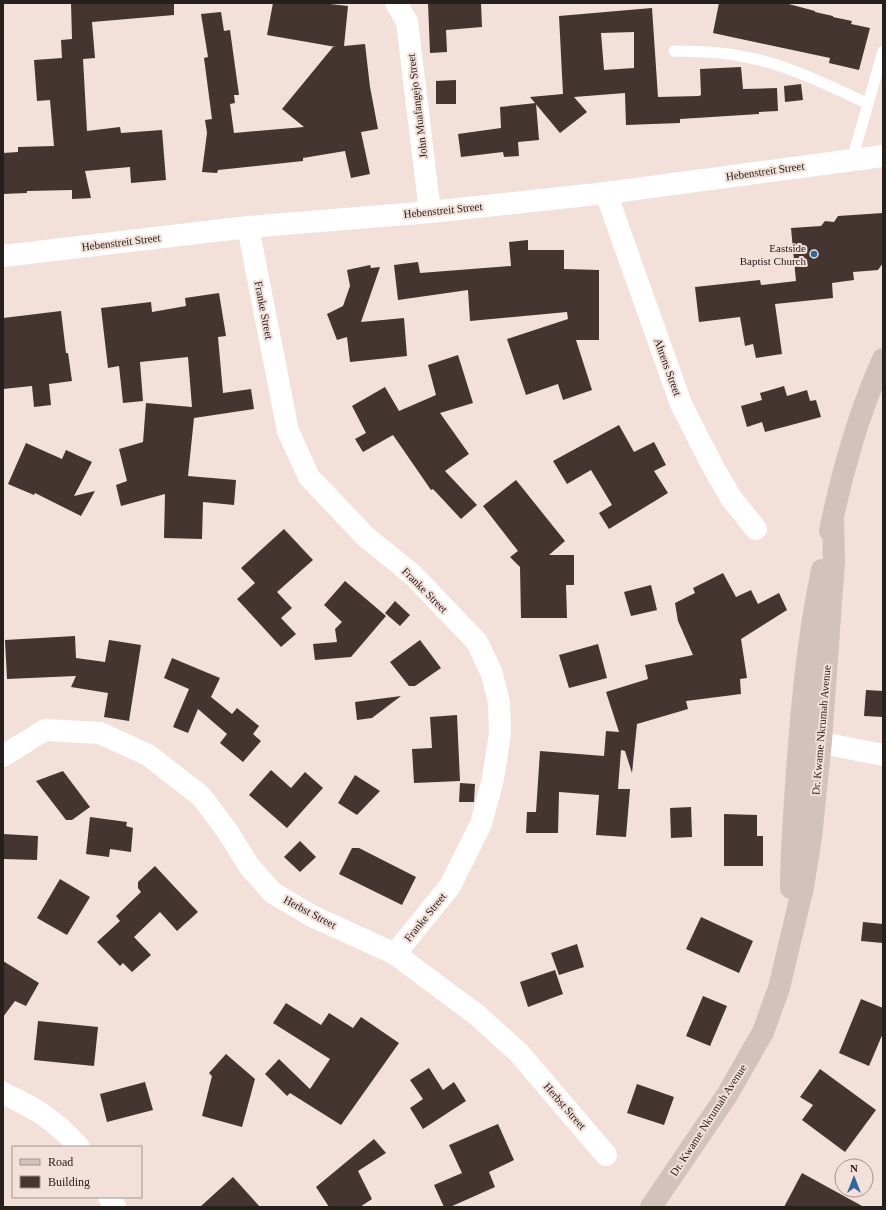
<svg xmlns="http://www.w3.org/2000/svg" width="886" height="1210" font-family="Georgia,serif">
  <rect width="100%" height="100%" fill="#f3e0d9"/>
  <g fill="#443530" fill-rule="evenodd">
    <path d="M71 3H174V15L92 22 95 58 83 59 87 131 120 127 121 133 162 130 166 180 131 183 130 167 85 171 91 198 72 199V190L27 191V193L3 194V153L18 152V147L54 146 50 100 37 101 34 60 62 58 61 40 72 39Z"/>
    <path d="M273 3H321L348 6 344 46 365 44 370 87 378 129 361 132 370 174 351 178 345 151 303 158V161L218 170 217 173 202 172 207 133 205 120 212 119 204 58 208 57 201 14 221 12 224 31 230 30 239 95H234L235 103 230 104 234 133 304 127 282 109 333 47H336L267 35Z"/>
    <path d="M428 3H481L482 27 446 30 447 52 430 53Z"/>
    <path d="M719 3H785L815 11V12L833 16V17L852 21 851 24 870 28 859 70 829 63 830 58 713 33Z"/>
    <path d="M652 8 658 97 699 96 701 95 700 69 741 67 743 89 777 88 778 111 759 112V114L680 119V123L626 125 625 93 574 97 587 112 560 133 530 97 563 94 559 16ZM634 32V68L604 70 601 33Z"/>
    <path d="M456 80V104H436V81Z"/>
    <path d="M801 84 803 100 785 102 784 86Z"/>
    <path d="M536 103 539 140 518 142 519 156 504 157 503 152 461 157 458 134 501 128 500 107Z"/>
    <path d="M883 213V263L878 270 853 272 854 280 832 283 833 298 775 304 782 354 756 358 753 344 745 346 740 317 699 322 695 287 760 280 761 285 796 281 791 228 821 226 825 221 834 222 838 216Z"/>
    <path d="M528 240V250H564V269L599 270V340H576L592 390 563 400 558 384 526 395 507 339 568 319 567 312 470 321 468 290 398 300 394 265 418 262 420 273 511 266 509 242Z"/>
    <path d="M370 265 371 268 380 267 361 322 404 318 407 356 350 362 347 337 337 340 327 314 343 306 350 286 347 270Z"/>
    <path d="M219 293 226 336 218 337 223 393 251 389 254 409 194 418 188 476 236 480 234 505 203 502 202 539 164 538 165 494 121 506 116 485 127 481 119 449 143 442 146 403 192 407 188 357 140 362 143 401 123 403 119 366 108 368 101 308 151 302 152 312 186 306 185 298Z"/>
    <path d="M61 311 66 353H68L72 381 49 384 51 405 34 407 32 386 3 389V318Z"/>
    <path d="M458 355 473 403 440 413 469 454 445 471 477 505 461 519 433 489 431 490 393 435 363 452 355 439 366 433 352 406 385 387 399 411 436 395 428 365Z"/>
    <path d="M784 386 787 396 807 390 810 401 816 400 821 417 765 432 762 422 747 427 741 406 762 400 760 393Z"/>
    <path d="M619 425 634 452 654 442 666 465 654 471 668 493 609 529 599 513 612 505 591 470 567 484 553 461Z"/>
    <path d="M26 443 62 459 66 450 92 462 74 496 95 491 81 516 35 493 34 495 8 484Z"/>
    <path d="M516 480 565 541 549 555H574V585H566L567 618H521L520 567 510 557 518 551 483 506Z"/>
    <path d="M284 529 313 560 277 592 292 608 281 618 296 634 281 647 237 599 255 583 241 568Z"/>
    <path d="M723 573 736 597 751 590 758 604 779 593 787 610 741 639 747 678 740 679 741 694 686 701 688 709 637 724 632 773 625 751 621 750 618 789H630L626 837 596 835 599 795 559 792 558 833H526L527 812H536L540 751 604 756 606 731 619 732 606 692 648 679 645 665 693 655 678 621 675 603 695 593 693 588Z"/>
    <path d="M345 581 386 616 351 657 315 660 313 644 337 642 335 629 342 622 324 605Z"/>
    <path d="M651 585 657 610 631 616 624 592Z"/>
    <path d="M395 601 410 615 400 626 385 613Z"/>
    <path d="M75 636 76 658 105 662 109 640 141 645 129 721 104 717 108 693 71 687 76 676 7 679 5 640Z"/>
    <path d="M420 640 441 668 415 686H409L390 662Z"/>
    <path d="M598 644 607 678 569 688 559 655Z"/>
    <path d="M172 658 220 678 211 697 232 714 237 708 259 726 253 734 261 741 243 762 220 743 227 734 198 709 188 733 173 727 189 689 164 678Z"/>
    <path d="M866 690 883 691V717L864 716Z"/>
    <path d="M401 696 372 718 357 720 355 702Z"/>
    <path d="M457 715 460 781 414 783 412 749 432 748 430 717Z"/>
    <path d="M271 770 291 788 305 772 323 788 287 828 249 795Z"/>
    <path d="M63 771 90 807 72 820H66L36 781Z"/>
    <path d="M355 775 380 791 357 815 338 803Z"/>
    <path d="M460 783 475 784 474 802H459Z"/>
    <path d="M691 807 692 837 671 838 670 808Z"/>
    <path d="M724 814 757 815V836H763V866H724Z"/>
    <path d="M90 817 127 822 126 826 133 828 131 852 110 849 109 857 86 854Z"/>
    <path d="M3 834 38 836 37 860 3 859Z"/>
    <path d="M300 841 316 857 300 872 284 857Z"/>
    <path d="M352 848H359L416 877 402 905 339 874Z"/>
    <path d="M155 866 198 912 177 931 160 912 134 937 151 955 132 972 123 963 120 966 97 942 120 921 116 916 141 892 138 888V882Z"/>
    <path d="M60 879 90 897 67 935 37 918Z"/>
    <path d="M701 917 753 941 739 973 686 949Z"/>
    <path d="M863 922 883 924V943L861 941Z"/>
    <path d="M577 944 584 967 559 975 551 953Z"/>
    <path d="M3 961 39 983 26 1006 15 1001 3 1017Z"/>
    <path d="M555 970 563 994 528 1007 520 982Z"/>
    <path d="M703 996 727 1006 710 1046 686 1036Z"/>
    <path d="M861 999 883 1008V1033L869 1066 839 1053Z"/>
    <path d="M286 1003 321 1025 329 1013 353 1028 361 1017 399 1043 341 1125 290 1093 287 1096 265 1074 279 1059 310 1089 330 1059 273 1023Z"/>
    <path d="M38 1021 98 1027 94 1066 34 1060Z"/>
    <path d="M226 1054 255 1079 242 1127 202 1116 212 1076 209 1073Z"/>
    <path d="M429 1068 443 1090 454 1082 466 1101 423 1129 410 1108 423 1099 410 1080Z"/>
    <path d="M820 1069 876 1110 845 1152 802 1120 813 1105 800 1097Z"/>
    <path d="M145 1082 153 1110 107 1122 100 1094Z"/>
    <path d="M637 1084 674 1097 664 1125 627 1113Z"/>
    <path d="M498 1124 514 1160 489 1172 495 1187 450 1207H444L434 1185 462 1173 449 1145Z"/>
    <path d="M374 1139 386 1153 358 1171 372 1199 360 1207H329L316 1187Z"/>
    <path d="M802 1173 864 1207H784Z"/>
    <path d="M233 1177 260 1207H200Z"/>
  </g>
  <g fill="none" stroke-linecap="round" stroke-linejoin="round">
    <g stroke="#fff" stroke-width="11">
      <path d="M674 51C699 51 725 52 750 58 791 66 829 86 867 103"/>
      <path d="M852 160 883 51"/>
    </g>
    <g stroke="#fff" stroke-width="22">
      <path d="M396 3 407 22 430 212"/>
      <path d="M606 193 681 404 712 465 731 498 756 529"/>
      <path d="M248 227 288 431 309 477 366 537 413 575 477 642 492 674 499 703 500 733 493 779 481 824 450 886 395 954"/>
      <path d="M3 256 248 227 430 212 606 193 883 156"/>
      <path d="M802 739 883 755"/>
      <path d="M3 756 45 730 100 733 148 755 201 796 228 832 249 866 273 893 312 916 395 954 477 1015 519 1053 606 1155"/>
      <path d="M3 1093C36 1109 54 1119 79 1147"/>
      <path d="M109 1197 115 1207"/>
    </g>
    <g stroke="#d3c1bb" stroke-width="22">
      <path d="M830 531C842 472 858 414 883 359"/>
      <path d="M791 888C791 854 794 819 796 785 801 713 807 641 822 570"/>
      <path d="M651 1207 727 1095 763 1032 779 988 803 887 811 837 821 741 834 562 833 517"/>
    </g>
  </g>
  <circle fill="#2d679f" stroke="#f3e0d9" stroke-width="1.5" cx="814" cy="254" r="4"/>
  <g text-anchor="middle" stroke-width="4" stroke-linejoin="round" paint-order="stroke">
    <g font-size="11" fill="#26201d" stroke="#f3e0d9">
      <text transform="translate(417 106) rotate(-97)" y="4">John Muafangejo Street</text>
      <text transform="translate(765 171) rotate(-8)" y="4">Hebenstreit Street</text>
      <text transform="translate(443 210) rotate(-6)" y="4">Hebenstreit Street</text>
      <text transform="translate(121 242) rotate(-7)" y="4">Hebenstreit Street</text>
      <text transform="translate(264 310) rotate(79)" y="4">Franke Street</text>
      <text transform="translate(668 367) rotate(70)" y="4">Ahrens Street</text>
      <text transform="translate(425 590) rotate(45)" y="4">Franke Street</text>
      <text transform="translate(821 730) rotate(-85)" y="4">Dr. Kwame Nkrumah Avenue</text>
      <text transform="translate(310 912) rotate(28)" y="4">Herbst Street</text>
      <text transform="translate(425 917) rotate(-51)" y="4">Franke Street</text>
      <text transform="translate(565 1106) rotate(49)" y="4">Herbst Street</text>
      <text transform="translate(708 1120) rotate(-57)" y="4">Dr. Kwame Nkrumah Avenue</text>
    </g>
    <g font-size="11" fill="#26201d" stroke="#f3e0d9" text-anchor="end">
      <text x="806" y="252">Eastside<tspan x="806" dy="13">Baptist Church</tspan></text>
    </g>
  </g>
  <rect width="886" height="1210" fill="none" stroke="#26201d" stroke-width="8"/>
  <rect x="12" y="1146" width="130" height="52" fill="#f3e0d9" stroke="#a1938e"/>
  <rect x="20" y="1159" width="20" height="6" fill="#d3c1bb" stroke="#a1938e"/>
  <text x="48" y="1166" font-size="12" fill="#26201d">Road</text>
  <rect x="20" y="1176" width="20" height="12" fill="#443530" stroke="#a1938e"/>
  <text x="48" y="1186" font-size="12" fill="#26201d">Building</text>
  <g transform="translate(854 1178)"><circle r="19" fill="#f3e0d9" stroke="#a1938e"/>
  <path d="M0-3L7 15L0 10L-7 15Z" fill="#2d679f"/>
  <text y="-6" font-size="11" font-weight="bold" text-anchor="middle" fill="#26201d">N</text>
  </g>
</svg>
